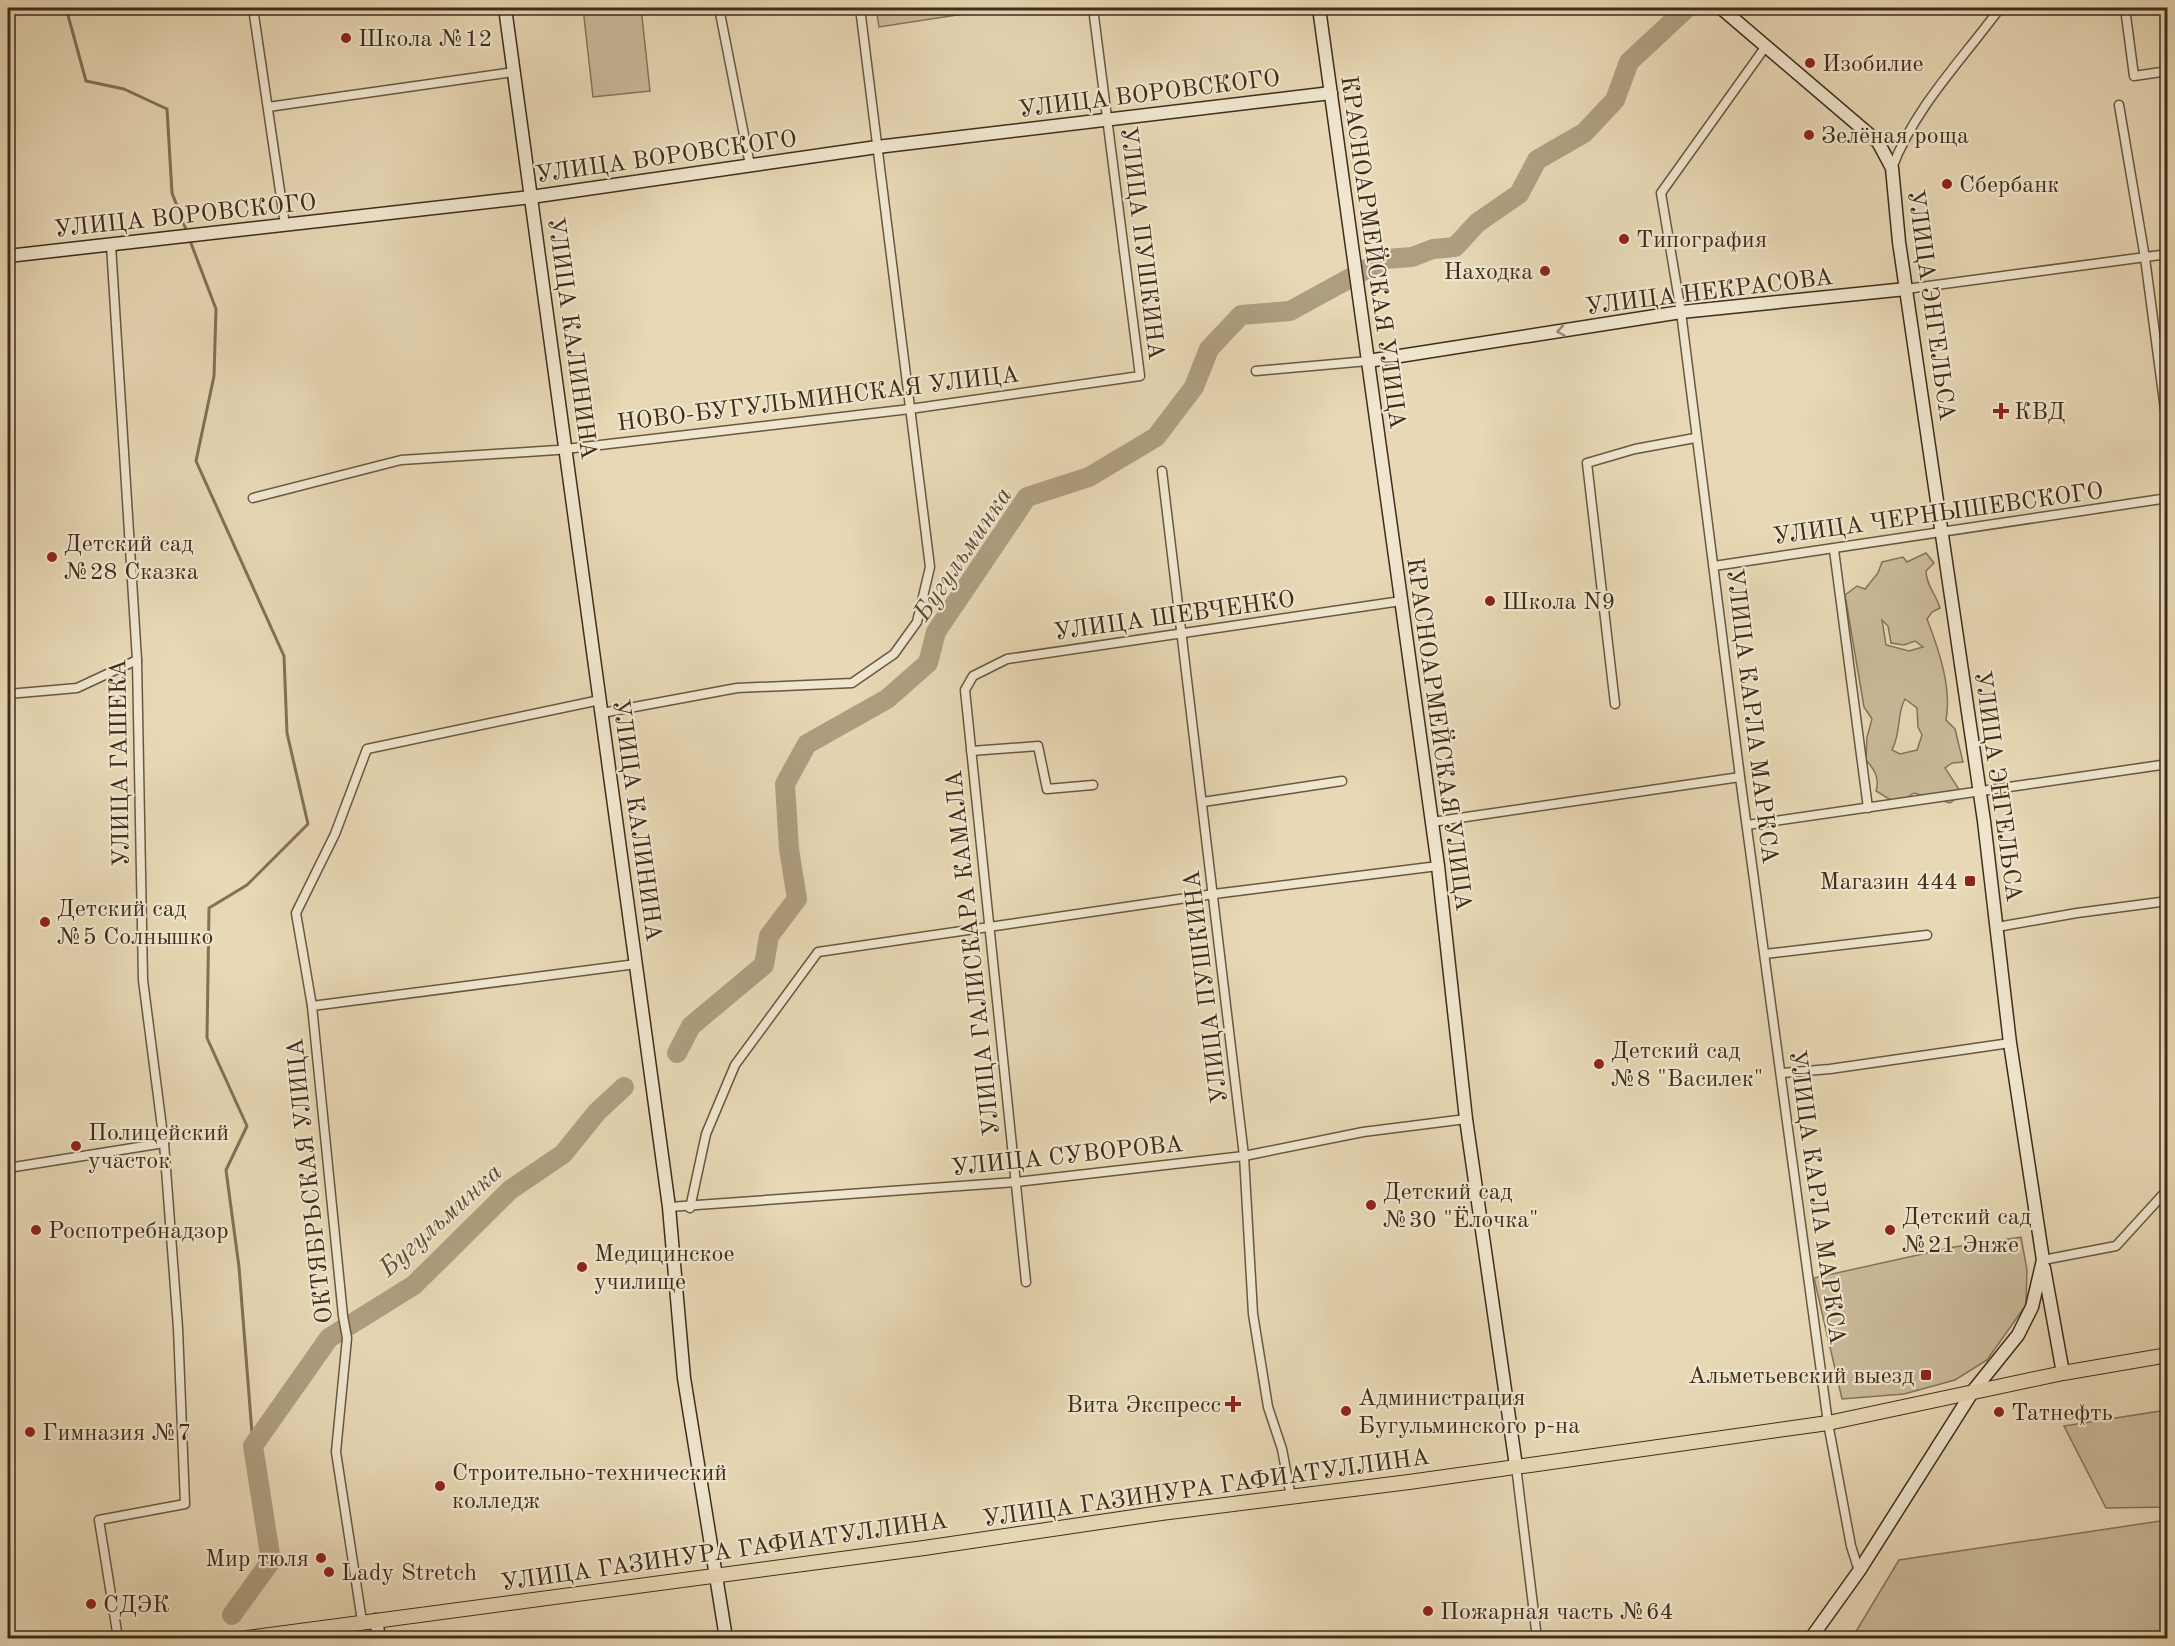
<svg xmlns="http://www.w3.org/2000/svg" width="2175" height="1646" font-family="'Old Standard TT',serif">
  <rect width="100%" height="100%" fill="#e8d8b5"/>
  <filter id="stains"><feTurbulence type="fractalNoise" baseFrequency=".00333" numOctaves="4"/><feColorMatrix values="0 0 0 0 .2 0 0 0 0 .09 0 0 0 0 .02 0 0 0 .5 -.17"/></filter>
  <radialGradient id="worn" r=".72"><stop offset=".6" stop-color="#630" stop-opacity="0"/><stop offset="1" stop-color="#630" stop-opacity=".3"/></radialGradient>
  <g fill="#cbbb9b" stroke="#84745a" stroke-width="1.5" fill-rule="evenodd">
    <path d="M583 8H641L650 91 593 97Z"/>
    <path d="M876 8H1003L879 27Z"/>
    <path d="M1926 553 1934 563 1926 571C1926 585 1936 594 1940 608L1932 612 1927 619C1939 650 1952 688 1946 720L1955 729 1963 762 1952 763 1945 768 1962 794 1950 803 1914 793C1893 807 1896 802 1876 791 1880 778 1874 769 1866 760L1867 737 1872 719 1864 707 1845 595 1857 586 1865 589 1878 573 1882 562 1903 557 1907 562ZM1882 620 1888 626 1891 643 1904 645 1915 641 1923 647 1909 651 1886 645ZM1905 699 1917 708 1918 727 1922 735 1917 750 1900 754 1892 750C1902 730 1896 715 1905 699Z"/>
    <path d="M2021 1237 2027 1270 2026 1305 1987 1360 1955 1380 1904 1394 1842 1399 1814 1278 1954 1247Z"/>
    <path d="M2167 1410V1507L2106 1508 2064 1426Z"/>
    <path d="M2167 1520V1638H1852L1899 1560Z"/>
  </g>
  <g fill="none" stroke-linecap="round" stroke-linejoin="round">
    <g stroke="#817157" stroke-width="3">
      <path d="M66 8 86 81 124 89 167 109 172 193 187 232"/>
      <path d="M189 238 216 309 214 376 196 461 284 656 287 733 308 824 247 885 209 908 207 1038 247 1126 226 1170 239 1267 253 1446"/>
    </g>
    <g stroke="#ae9e80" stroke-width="20">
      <path d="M677 1053 691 1026 764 965 769 936 797 899 789 849 785 784 807 744 887 699 928 663 936 632 1027 497 1089 477 1156 437 1194 387 1209 349 1241 315 1290 311 1385 259 1412 257 1433 249 1455 247 1477 223 1519 194 1537 160 1584 133 1615 100 1629 62 1687 8"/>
      <path d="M232 1615 271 1561 253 1446 329 1338 414 1285 510 1190 563 1154 597 1112 624 1087"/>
    </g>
    <g stroke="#685841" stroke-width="11">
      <g id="street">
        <path d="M253 8 285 225"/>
        <path d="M719 8 750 165"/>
        <path d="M2125 8 2134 76 2168 71"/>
        <path d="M1766 46 1661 193 1681 312 1740 777 1828 1423 1851 1546 1859 1571"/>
        <path d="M2119 105 2145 258 2168 432"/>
        <path d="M268 107 514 72"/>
        <path d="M1892 168C1915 107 1962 60 2000 8"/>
        <path d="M111 245 137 660 143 980 164 1143 178 1328 185 1504 99 1520 118 1638"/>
        <path d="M1906 289 2168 254"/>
        <path d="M1256 371 1368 361"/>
        <path d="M1162 471 1244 1156 1253 1314 1268 1407 1282 1449 1291 1497"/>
        <path d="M253 498 401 460 557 450 910 409 1140 376 1093 8"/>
        <path d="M1834 550 1868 808"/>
        <path d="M1714 566 2168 498"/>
        <path d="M8 694 77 688 137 660"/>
        <path d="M1615 704 1587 463 1635 449 1695 438"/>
        <path d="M602 713 737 688 852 683 894 654 917 622 930 567 860 8"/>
        <path d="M971 751 1038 746 1047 789 1093 785"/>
        <path d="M1203 802 1342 781"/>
        <path d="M1432 822 1740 777"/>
        <path d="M1747 825 2168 764"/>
        <path d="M1997 927 2077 913 2168 901"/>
        <path d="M1765 954 1927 935"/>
        <path d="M312 1006 636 964"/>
        <path d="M1782 1073 1830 1069 2010 1043"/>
        <path d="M8 1168 164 1143"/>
        <path d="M669 1207 1016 1182 1244 1156 1363 1132 1466 1119"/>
        <path d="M690 1208 706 1134 735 1065 818 952 1214 894 1438 866"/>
        <path d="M2043 1260 2116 1246 2168 1189"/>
        <path d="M1026 1282 965 690 973 676 1007 659 1401 601"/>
        <path d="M1516 1466 1537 1638"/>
        <path d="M362 1621 336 1452 347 1338 343 1316 312 1006 296 913 335 834 367 749 600 700"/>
        <path d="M343 1638 345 1625"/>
      </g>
    </g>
    <g stroke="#3e2d1a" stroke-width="15">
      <g id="secondary">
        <path d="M505 8 669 1207 684 1378 726 1638"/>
        <path d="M1319 8 1438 866 1466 1119 1516 1466"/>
        <path d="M1721 8 1878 142 1892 168 1899 242 1984 821 2010 1043 2043 1260 2032 1307 2018 1335 1973 1391 1859 1571 1811 1638"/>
        <path d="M8 256 531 197 877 147 1331 93"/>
        <path d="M1368 361 1681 312 1906 289"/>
        <path d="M2044 1268 2063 1373"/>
        <path d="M376 1620 379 1638"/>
      </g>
    </g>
    <g stroke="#3e2d1a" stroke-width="16">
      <path id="primary" d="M247 1638 924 1548 1161 1513 1409 1482 1828 1423 2063 1373 2168 1355"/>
    </g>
    <use href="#street" stroke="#f0e6cf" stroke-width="8"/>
    <use href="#secondary" stroke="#f0e6cf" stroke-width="12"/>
    <use href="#primary" stroke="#e8d8b5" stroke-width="14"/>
  </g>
  <defs><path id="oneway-chevron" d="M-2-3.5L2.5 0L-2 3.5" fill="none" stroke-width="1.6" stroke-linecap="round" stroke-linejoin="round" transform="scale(1.5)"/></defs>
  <use stroke="#978a74" href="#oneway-chevron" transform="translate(1561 331) rotate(171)"/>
  <g fill="#8f2418" stroke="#f0e6cf" stroke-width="2">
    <circle cx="346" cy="38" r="6"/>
    <circle cx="1810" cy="63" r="6"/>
    <circle cx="1809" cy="135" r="6"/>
    <circle cx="1947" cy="184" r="6"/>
    <circle cx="1624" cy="239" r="6"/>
    <circle cx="1545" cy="271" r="6"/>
    <path d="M1998 402h6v6h6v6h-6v6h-6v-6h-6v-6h6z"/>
    <circle cx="52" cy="557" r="6"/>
    <circle cx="1490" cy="601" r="6"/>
    <rect x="1964" y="875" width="12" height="12" rx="3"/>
    <circle cx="45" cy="922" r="6"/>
    <circle cx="1599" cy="1064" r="6"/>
    <circle cx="76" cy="1146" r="6"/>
    <circle cx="1371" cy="1205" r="6"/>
    <circle cx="36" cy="1230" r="6"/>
    <circle cx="1890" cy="1230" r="6"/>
    <circle cx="582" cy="1267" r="6"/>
    <rect x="1920" y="1369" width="12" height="12" rx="3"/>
    <path d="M1230 1395h6v6h6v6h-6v6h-6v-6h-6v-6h6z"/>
    <circle cx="1346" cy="1411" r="6"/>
    <circle cx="1999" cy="1412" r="6"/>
    <circle cx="30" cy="1432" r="6"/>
    <circle cx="440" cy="1486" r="6"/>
    <circle cx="321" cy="1558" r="6"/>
    <circle cx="329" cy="1572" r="6"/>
    <circle cx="91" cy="1604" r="6"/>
    <circle cx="1428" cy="1611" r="6"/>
  </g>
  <g text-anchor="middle" stroke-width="4.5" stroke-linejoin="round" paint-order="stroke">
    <g font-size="24" fill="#3e2d1a" stroke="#f0e6cf" text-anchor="start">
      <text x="358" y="46">Школа №12</text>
      <text x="1822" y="71">Изобилие</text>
      <text x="1821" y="143">Зелёная роща</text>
      <text x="1959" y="192">Сбербанк</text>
      <text x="1636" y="247">Типография</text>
      <text x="1533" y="279" text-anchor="end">Находка</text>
      <text x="2014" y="419">КВД</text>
      <text x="64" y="551">Детский сад<tspan x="64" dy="28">№28 Сказка</tspan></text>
      <text x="1502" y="609">Школа N9</text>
      <text x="1958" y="889" text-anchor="end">Магазин 444</text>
      <text x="57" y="916">Детский сад<tspan x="57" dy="28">№5 Солнышко</tspan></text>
      <text x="1611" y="1058">Детский сад<tspan x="1611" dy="28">№8 "Василек"</tspan></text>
      <text x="88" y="1140">Полицейский<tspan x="88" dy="28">участок</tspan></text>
      <text x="1383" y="1199">Детский сад<tspan x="1383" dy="28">№30 "Ёлочка"</tspan></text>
      <text x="1902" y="1224">Детский сад<tspan x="1902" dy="28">№21 Энже</tspan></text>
      <text x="48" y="1238">Роспотребнадзор</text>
      <text x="594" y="1261">Медицинское<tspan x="594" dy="28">училище</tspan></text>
      <text x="1914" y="1383" text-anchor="end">Альметьевский выезд</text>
      <text x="1358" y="1405">Администрация<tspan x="1358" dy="28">Бугульминского р-на</tspan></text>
      <text x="1221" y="1412" text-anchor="end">Вита Экспресс</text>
      <text x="2011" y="1420">Татнефть</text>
      <text x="42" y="1440">Гимназия №7</text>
      <text x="452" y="1480">Строительно-технический<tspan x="452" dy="28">колледж</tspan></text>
      <text x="309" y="1566" text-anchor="end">Мир тюля</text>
      <text x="341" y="1580">Lady Stretch</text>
      <text x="103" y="1612">СДЭК</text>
      <text x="1440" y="1619">Пожарная часть №64</text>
    </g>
    <g font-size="24" fill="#3e2d1a" stroke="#f0e6cf">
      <text transform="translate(1149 93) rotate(-7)" y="8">УЛИЦА ВОРОВСКОГО</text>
      <text transform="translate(666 156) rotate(-8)" y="8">УЛИЦА ВОРОВСКОГО</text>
      <text transform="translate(185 215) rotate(-6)" y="8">УЛИЦА ВОРОВСКОГО</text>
      <text transform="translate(1143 243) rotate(83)" y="8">УЛИЦА ПУШКИНА</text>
      <text transform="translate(1374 252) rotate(82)" y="8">КРАСНОАРМЕЙСКАЯ УЛИЦА</text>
      <text transform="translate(1709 291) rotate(-7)" y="8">УЛИЦА НЕКРАСОВА</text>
      <text transform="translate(1932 305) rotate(82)" y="8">УЛИЦА ЭНГЕЛЬСА</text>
      <text transform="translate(573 338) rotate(82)" y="8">УЛИЦА КАЛИНИНА</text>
      <text transform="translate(818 398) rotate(-7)" y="8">НОВО-БУГУЛЬМИНСКАЯ УЛИЦА</text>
      <text transform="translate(1938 513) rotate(-8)" y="8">УЛИЦА ЧЕРНЫШЕВСКОГО</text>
      <text transform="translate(1174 615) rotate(-8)" y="8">УЛИЦА ШЕВЧЕНКО</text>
      <text transform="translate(1753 716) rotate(83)" y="8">УЛИЦА КАРЛА МАРКСА</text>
      <text transform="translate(1440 734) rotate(82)" y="8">КРАСНОАРМЕЙСКАЯ УЛИЦА</text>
      <text transform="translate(119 763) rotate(-91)" y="8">УЛИЦА ГАШЕКА</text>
      <text transform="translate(1999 786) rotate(82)" y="8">УЛИЦА ЭНГЕЛЬСА</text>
      <text transform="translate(638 820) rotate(82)" y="8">УЛИЦА КАЛИНИНА</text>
      <text transform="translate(972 953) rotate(-96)" y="8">УЛИЦА ГАЛИСКАРА КАМАЛА</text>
      <text transform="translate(1205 987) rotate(-97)" y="8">УЛИЦА ПУШКИНА</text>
      <text transform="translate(1067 1155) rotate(-6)" y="8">УЛИЦА СУВОРОВА</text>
      <text transform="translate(309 1181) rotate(-96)" y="8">ОКТЯБРЬСКАЯ УЛИЦА</text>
      <text transform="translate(1818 1197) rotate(82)" y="8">УЛИЦА КАРЛА МАРКСА</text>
      <text transform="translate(1206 1487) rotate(-8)" y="8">УЛИЦА ГАЗИНУРА ГАФИАТУЛЛИНА</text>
      <text transform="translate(724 1551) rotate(-8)" y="8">УЛИЦА ГАЗИНУРА ГАФИАТУЛЛИНА</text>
    </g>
    <g font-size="26" font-style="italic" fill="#5a4934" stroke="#f0e6cf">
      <text transform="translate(962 553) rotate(-56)" y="9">Бугульминка</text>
      <text transform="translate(440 1219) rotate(-42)" y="9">Бугульминка</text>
    </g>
  </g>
  <rect width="2175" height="1646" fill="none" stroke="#e8d8b5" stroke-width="30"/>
  <rect x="9" y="9" width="2157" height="1628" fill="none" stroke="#3e2d1a" stroke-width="3"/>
  <rect x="15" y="15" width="2145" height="1616" fill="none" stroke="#3e2d1a" stroke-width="1.5"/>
  <rect width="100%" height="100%" filter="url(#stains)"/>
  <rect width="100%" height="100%" fill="url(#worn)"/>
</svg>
